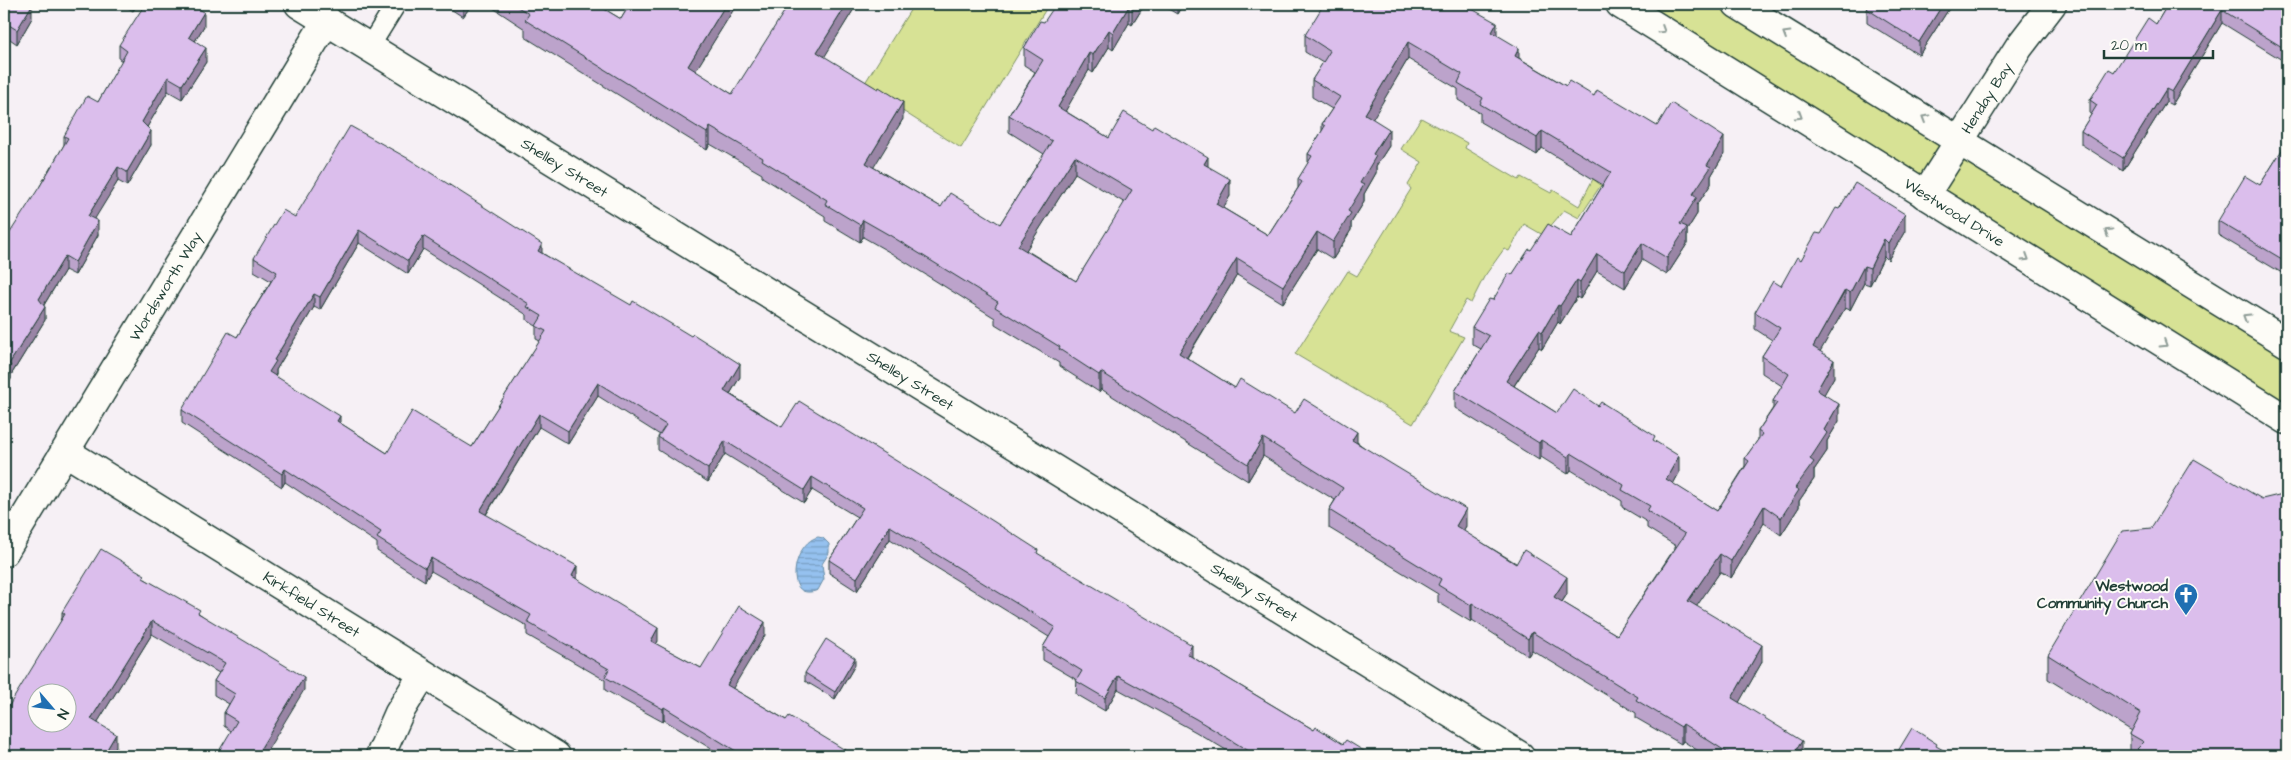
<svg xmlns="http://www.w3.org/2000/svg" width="2291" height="760" font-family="'Architects Daughter',sans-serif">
  <defs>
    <pattern id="water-rules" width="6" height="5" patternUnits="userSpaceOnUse" patternTransform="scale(1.25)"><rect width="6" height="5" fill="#95c1ef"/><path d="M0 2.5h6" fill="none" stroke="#799ec2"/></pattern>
  </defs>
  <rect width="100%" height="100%" fill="#f6f0f5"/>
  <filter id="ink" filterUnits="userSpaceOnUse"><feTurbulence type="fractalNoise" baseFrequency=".02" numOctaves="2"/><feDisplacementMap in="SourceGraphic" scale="10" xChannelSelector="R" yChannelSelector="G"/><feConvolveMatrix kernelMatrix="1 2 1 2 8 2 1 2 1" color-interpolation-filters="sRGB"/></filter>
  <g filter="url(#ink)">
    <g fill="#d7e295" stroke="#7b9064">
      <path d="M914 4H1049L961 148 863 86Z"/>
      <path d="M1620 4H1737L2287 343V420Z"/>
      <path d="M1421 118 1467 143 1465 148 1519 180 1521 177 1551 193 1553 190 1579 206 1593 179 1601 185 1579 218 1564 210 1543 235 1524 224 1509 251 1504 249 1484 277 1471 303 1466 300 1449 331 1464 337 1413 424 1295 354 1348 271 1357 276 1411 189 1408 185 1422 162 1401 149Z"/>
    </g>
    <path fill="url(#water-rules)" stroke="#668ca4" d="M818 537 823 538 829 544V553L822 564 824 579 818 590C783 604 792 543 818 537Z"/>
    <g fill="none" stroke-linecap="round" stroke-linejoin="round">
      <g stroke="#1f3d34" stroke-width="22">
        <path id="service" d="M370 46 396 4"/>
      </g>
      <g stroke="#1f3d34" stroke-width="31">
        <g id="minor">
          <path id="s1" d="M299 4 1520 756"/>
          <path id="s2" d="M1925 195 2019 47 2052 4"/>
          <path id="s3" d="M66 452 556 756"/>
          <path id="s4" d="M4 552 327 20"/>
          <path d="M380 756 399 713 423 674"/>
        </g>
      </g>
      <g stroke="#1f3d34" stroke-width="31">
        <g id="tertiary">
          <path id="s5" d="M1620 4 2287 420"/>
          <path d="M1737 4 2287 343"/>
        </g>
      </g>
      <path stroke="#1f3d34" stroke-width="3" stroke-dasharray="5 4" stroke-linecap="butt" d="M2099 752 2106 756"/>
      <use href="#service" stroke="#fdfcf7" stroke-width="19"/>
      <use href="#minor" stroke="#fdfcf7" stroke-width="28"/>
      <use href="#tertiary" stroke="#fdfcf7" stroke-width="28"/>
    </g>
    <g fill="#bca3cb" stroke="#1f3d34" fill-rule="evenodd">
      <path d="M4 4 32 18 17 44 4 35Z"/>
      <path d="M122 4H138L133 11Z"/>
      <path d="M443 4H472L463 17Z"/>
      <path d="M487 4H596L621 19 630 4H737L695 71 732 94 857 4 824 57 903 119 873 167 941 207 1000 224 1044 154 1009 132V115L1035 72 1024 65V48L1044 22 1145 4 1132 25 1129 23 1113 50 1109 47 1093 73 1089 70 1065 111 1109 138 1208 166 1230 196 1223 208 1268 235 1298 188V179L1308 164V154L1322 131V124L1332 109 1312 97V80L1323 63 1305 52V35L1332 6 1497 35 1519 58 1566 86 1594 96 1657 126 1724 154 1711 176V184L1697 205V214L1687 230V244L1667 275 1642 260 1625 288 1597 271 1580 299 1577 297 1560 324 1558 322 1542 349 1539 347 1514 386 1557 413 1598 406 1655 442 1679 473 1673 484 1717 511 1745 466V458L1758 440V431L1773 408V401L1782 386 1762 373V356L1772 340 1755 329V312L1781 286 1821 234 1905 231 1888 260 1884 256 1870 285 1864 283 1850 310 1845 308 1820 351 1834 377 1824 394 1839 421 1827 441V451L1814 470V479L1799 501V507L1781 535 1764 523 1731 578 1720 572 1696 606 1762 662 1739 702 1802 756H1706L1683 741 1681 744 1636 718V713L1532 650 1528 656 1472 620 1471 622 1438 602V594L1329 528V510L1335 500 1263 456 1248 481 1101 389 1099 392 1059 366V363L995 324V318L891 253 863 237 860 242 825 221V216L762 177V174L710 144 707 150 525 37V29ZM1408 59 1458 89V100L1480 113V122L1537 155 1542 148 1603 185 1571 237 1531 250 1472 327V344L1481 349 1455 391V408L1539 460 1541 457 1568 474 1571 470 1622 501V507L1647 522V528L1676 546 1617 635 1562 602 1567 594 1463 531 1466 526 1357 442 1295 413 1235 388 1187 358 1237 275 1283 303 1317 249 1333 259 1351 230V223L1364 202V194L1376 173V166L1389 146 1372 119ZM1075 173 1125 203 1076 281 1026 250Z"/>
      <path d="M1160 4H1183L1177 14Z"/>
      <path d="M1870 4H1952L1919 55 1867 23V9Z"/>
      <path d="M2168 4H2287V63L2222 23 2172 105 2166 102 2123 171 2081 144V131L2091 115 2090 113V100L2114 72 2156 24Z"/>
      <path d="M204 26 195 41 206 62 182 99 168 91 147 127 151 145 127 186 118 181 94 219 98 235 75 275 65 270 44 305 45 320 11 375V379L4 390 40 186 64 145V136L98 102 122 61 119 59V45Z"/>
      <path d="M2287 142V276L2218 235V221L2260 185Z"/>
      <path d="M295 217 542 253 740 377 730 394 782 427 1038 554 1192 657 1314 730 1343 744 1372 756H1236L1196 732 1118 689 1105 711 1076 694 1077 680 1043 660V647L1049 637 890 539 857 591 829 573V560L857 517 812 490 804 503 725 454 708 482 658 450V437L660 435 598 396 568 444 539 427 486 515 577 579 658 641 656 644 701 668 765 635 732 688 786 720 855 756H723L664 720 663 722 605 690V680L527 635V626L431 571 425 581 377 551V543L285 482 282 487 182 423V410L237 337 271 281 254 271V258ZM359 243 408 274 423 249 527 315V320L536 326V339L540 341 472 447 387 453 340 423 275 376 276 374V370L314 307 320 310Z"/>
      <path d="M2262 499 2287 756H2130V734L2132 731 2048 679V655L2151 528Z"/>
      <path d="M145 579 200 614 304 690 231 731 224 726V713L229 704 214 695V681L219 673 152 634 97 723 116 747 111 756H4L62 618V612Z"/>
      <path d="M855 665 835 699 805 681V673Z"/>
    </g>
    <g fill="#9985a5" stroke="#1f3d34">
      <path d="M133 4H138L133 11Z"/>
      <path d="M463 4H472L463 17Z"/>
      <path d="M726 4H737L688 83V66Z"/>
      <path d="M847 4H857L817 69V52Z"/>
      <path d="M1135 4H1145L1132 25V8Z"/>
      <path d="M1177 4H1183L1177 14Z"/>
      <path d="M1943 4H1952L1919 55V42Z"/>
      <path d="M32 5V18L17 44V30Z"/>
      <path d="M1129 6V23L1113 50V33Z"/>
      <path d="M2222 10V23L2172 105V92Z"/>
      <path d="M204 12V26L189 51V37Z"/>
      <path d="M1497 23V40L1492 32Z"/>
      <path d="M1109 30V47L1093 73V55Z"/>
      <path d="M1408 42V59L1365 132V114Z"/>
      <path d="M206 48V62L182 99V85Z"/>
      <path d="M1519 48V66L1515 56Z"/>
      <path d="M1089 53V70L1058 124V107Z"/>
      <path d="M168 77V91L142 136V122Z"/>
      <path d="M2166 89V102L2123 171V158Z"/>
      <path d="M903 102V119L866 180V163Z"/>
      <path d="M710 127V144L707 150V133Z"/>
      <path d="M1389 129V146L1376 166V173L1364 194V202L1351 223V230L1333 259V242L1373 154Z"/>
      <path d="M151 131V145L127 186V172Z"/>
      <path d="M1542 131V148L1537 155V138Z"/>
      <path d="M1724 137V154L1711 176V184L1697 205V214L1687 230V244L1667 275V258L1680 224 1707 165Z"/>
      <path d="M1075 156V173L1018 263V246Z"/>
      <path d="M1208 157V174L1204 164Z"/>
      <path d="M118 167V181L88 230V216Z"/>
      <path d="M1230 179V196L1216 221V204Z"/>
      <path d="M1905 214V231L1888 260V243Z"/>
      <path d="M863 220V237L860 242V225Z"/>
      <path d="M98 221V235L75 275V262Z"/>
      <path d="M359 230V243L320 310V297Z"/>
      <path d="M1317 232V249L1283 303V286Z"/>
      <path d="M423 236V249L408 274V261Z"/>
      <path d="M1884 239V256L1870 285V268Z"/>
      <path d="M1642 243V260L1625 288V271Z"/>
      <path d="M542 244V257L538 251Z"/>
      <path d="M1597 254V271L1580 299V282Z"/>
      <path d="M65 256V270L39 313V299Z"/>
      <path d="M1237 258V275L1179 370V353Z"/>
      <path d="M1864 266V283L1850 310V293Z"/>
      <path d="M1577 280V297L1560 324V306Z"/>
      <path d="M1845 290V308L1813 364V347Z"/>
      <path d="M314 294V307L276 370V374L269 385V372L274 360Z"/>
      <path d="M1558 305V322L1542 349V332Z"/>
      <path d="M45 307V320L11 375V379L4 390V376L9 364Z"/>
      <path d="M1539 330V347L1506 398V381Z"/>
      <path d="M1834 360V377L1817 407V390Z"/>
      <path d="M740 364V377L724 404V391Z"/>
      <path d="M1101 372V389L1099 392V375Z"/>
      <path d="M598 383V396L568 444V431Z"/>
      <path d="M1839 404V421L1827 441V451L1814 470V479L1799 501V507L1781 535V518L1824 430Z"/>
      <path d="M539 414V427L480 524V511Z"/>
      <path d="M340 416V429L337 421Z"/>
      <path d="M1357 432V449L1352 440Z"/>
      <path d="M1263 438V456L1248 481V464Z"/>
      <path d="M1541 440V457L1539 460V443Z"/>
      <path d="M725 441V454L708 482V469Z"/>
      <path d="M1571 453V470L1568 474V457Z"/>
      <path d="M1679 456V473L1666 497V479Z"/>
      <path d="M285 469V482L282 487V474Z"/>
      <path d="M812 477V490L804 503V490Z"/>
      <path d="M1764 506V523L1731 578V561Z"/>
      <path d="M1466 509V526L1456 544V526Z"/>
      <path d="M890 526V539L857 591V578Z"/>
      <path d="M1720 554V572L1688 619V601Z"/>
      <path d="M431 558V571L425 581V568Z"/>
      <path d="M577 566V579L572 576Z"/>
      <path d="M1567 577V594L1554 614V597Z"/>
      <path d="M1472 603V620L1471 622V605Z"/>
      <path d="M152 621V634L91 733V719Z"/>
      <path d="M765 622V635L727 698V685Z"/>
      <path d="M658 628V641L651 654V641Z"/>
      <path d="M1532 632V650L1528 656V639Z"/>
      <path d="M1192 645V658L1187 654Z"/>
      <path d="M1762 645V662L1732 715V698Z"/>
      <path d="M855 658V665L835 699V692Z"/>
      <path d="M1118 676V689L1105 711V698Z"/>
      <path d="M304 677V690L264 756H256Z"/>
      <path d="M664 707V720L663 722V709Z"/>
      <path d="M1683 724V741L1681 744V727Z"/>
      <path d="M116 734V747L111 756H103Z"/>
      <path d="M1802 741V756H1792Z"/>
    </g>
    <g fill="#dbbeec" stroke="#1f3d34" fill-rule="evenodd">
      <path d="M4 4H31L32 5 17 30 4 22Z"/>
      <path d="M145 4H191L204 12 189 37 206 48 182 85 168 77 142 122 151 131 127 172 118 167 88 216 98 221 75 262 65 256 39 299 45 307 9 364 11 365 4 376V242L40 186 68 138 64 136 87 96 98 102 127 51 119 45Z"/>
      <path d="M513 4H596L621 19 630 4H726L688 66 732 94 789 4H847L817 52 878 89 879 87 903 102 866 163 941 207 950 193 1000 224 1052 141 1009 115 1043 60 1024 48 1040 21 1044 22 1056 4H1135L1132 8 1129 6 1113 33 1109 30 1093 55 1089 53 1058 107 1109 138 1124 112 1152 129 1154 125 1208 157 1204 164 1230 179 1216 204 1268 235 1302 182 1298 179 1312 156 1308 154 1325 126 1322 124 1340 97 1312 80 1330 51 1305 35 1324 4H1328L1332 6 1334 4H1463L1497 23 1492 32 1519 48 1515 56 1566 86 1569 81 1594 96 1597 90 1657 126 1671 103 1724 137 1707 165 1711 167 1693 194 1697 197 1680 224 1687 227 1667 258 1642 243 1625 271 1597 254 1580 282 1577 280 1560 306 1558 305 1542 332 1539 330 1506 381 1557 413 1573 389 1598 406 1601 402 1655 436 1653 440 1679 456 1666 479 1717 511 1749 461 1745 458 1762 434 1758 431 1777 403 1773 401 1789 374 1762 356 1780 328 1755 312 1773 281 1781 286 1797 257 1801 260 1816 233 1821 234 1836 208 1839 209 1855 183 1905 214 1888 243 1884 239 1870 268 1864 266 1850 293 1845 290 1813 347 1834 360 1817 390 1839 404 1824 430 1827 433 1810 459 1814 462 1795 488 1799 490 1781 518 1764 506 1731 561 1720 554 1688 601 1762 645 1732 698 1802 741 1792 756H1733L1683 724 1681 727 1636 700 1638 697 1532 632 1528 639 1472 603 1471 605 1438 585 1441 579 1329 510 1343 488 1263 438 1248 464 1101 372 1099 375 1059 349 1060 347 995 307 998 302 891 236 863 220 860 225 825 204 827 200 762 160 763 158 710 127 707 133 525 20 529 14ZM1408 42 1462 74 1458 83 1483 98 1480 104 1537 138 1542 131 1611 172 1571 237 1548 224 1531 250 1529 249 1512 275 1509 273 1493 300 1489 299 1472 327 1489 336 1455 391 1539 443 1541 440 1568 457 1571 453 1624 485 1622 490 1650 506 1647 511 1685 534 1617 635 1554 597 1567 577 1524 550 1516 564 1456 526 1466 509 1352 440 1357 432 1304 399 1295 413 1240 379 1235 388 1179 353 1237 258 1283 286 1317 232 1333 242 1351 213 1348 211 1364 185 1360 183 1376 156 1373 154 1389 129 1365 114ZM1075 156 1132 190 1076 281 1018 246Z"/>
      <path d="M1870 4H1943L1919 42 1867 9Z"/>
      <path d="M2168 4H2287V50L2222 10 2172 92 2166 89 2123 158 2081 131 2097 105 2090 100 2109 69 2114 72 2148 18 2156 24Z"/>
      <path d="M350 126 409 159 542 244 538 251 631 305 633 301 691 336 693 334 740 364 724 391 782 427 799 401 968 505 1038 550 1037 553 1192 645 1187 654 1314 730 1316 727 1343 744 1346 740 1372 756H1257L1196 719 1118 676 1105 698 1076 681 1082 671 1043 647 1055 627 890 526 857 578 829 560 863 508 812 477 804 490 725 441 708 469 658 437 666 425 598 383 568 431 539 414 480 511 577 566 572 576 658 628 651 641 701 668 739 606 765 622 727 685 786 720 789 716 855 756H744L664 707 663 709 605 677 609 669 527 622 531 615 431 558 425 568 377 538 381 532 285 469 282 474 182 410 228 332 237 337 277 272 254 258 283 210 295 217ZM359 230 408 261 423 236 529 304 527 307 542 316 536 326 546 331 472 447 412 411 387 453 337 421 340 416 269 372 276 361 274 360 314 294 320 297Z"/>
      <path d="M2287 142V262L2218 221 2245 176 2260 185Z"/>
      <path d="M2194 459 2262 499 2287 493V756H2148L2137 749 2144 742 2130 734 2141 713 2048 655 2122 531 2151 528Z"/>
      <path d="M101 549 145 575 143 578 200 610 198 613 304 677 256 756H216L237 721 224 713 235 694 214 681 225 663 152 621 91 719 116 734 103 756H43L36 752 34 756H4V714L65 614 62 612ZM38 692H68V722H38Z"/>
      <path d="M826 639 855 658 835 692 805 673Z"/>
      <path d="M1912 728 1937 744 1936 746 1954 756H1895Z"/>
      <path d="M1853 752 1859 756H1850Z"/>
    </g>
    <defs><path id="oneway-chevron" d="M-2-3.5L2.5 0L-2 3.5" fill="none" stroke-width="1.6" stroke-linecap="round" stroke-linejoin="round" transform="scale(1.25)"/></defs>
    <g stroke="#8e9c96">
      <use href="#oneway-chevron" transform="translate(1662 30) rotate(32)"/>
      <use href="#oneway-chevron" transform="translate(1786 34) rotate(-149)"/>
      <use href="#oneway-chevron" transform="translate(1799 116) rotate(32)"/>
      <use href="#oneway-chevron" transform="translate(1925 118) rotate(-149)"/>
      <use href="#oneway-chevron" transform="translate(2108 232) rotate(-148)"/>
      <use href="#oneway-chevron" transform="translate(2026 258) rotate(32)"/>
      <use href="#oneway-chevron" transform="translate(2246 317) rotate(-148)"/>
      <use href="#oneway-chevron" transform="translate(2164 344) rotate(32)"/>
    </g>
  </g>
  <defs>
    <g id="church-pin" transform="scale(1.25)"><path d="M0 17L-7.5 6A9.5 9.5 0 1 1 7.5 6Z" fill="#1f6fb2" stroke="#fdfcf7"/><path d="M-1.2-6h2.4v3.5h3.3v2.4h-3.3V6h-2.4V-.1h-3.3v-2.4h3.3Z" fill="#fff"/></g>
  </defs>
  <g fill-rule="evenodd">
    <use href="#church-pin" x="2186" y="595"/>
  </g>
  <g text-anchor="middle" stroke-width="4" stroke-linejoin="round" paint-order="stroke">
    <g font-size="15" fill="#1f3d34" stroke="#fdfcf7">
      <text dy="5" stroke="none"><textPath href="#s2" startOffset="115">Henday Bay</textPath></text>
      <text dy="5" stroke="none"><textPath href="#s1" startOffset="312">Shelley Street</textPath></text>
      <text dy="5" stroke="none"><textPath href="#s5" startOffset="394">Westwood Drive</textPath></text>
      <text dy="5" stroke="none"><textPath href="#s4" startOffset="311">Wordsworth Way</textPath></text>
      <text dy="5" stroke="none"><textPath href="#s1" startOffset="718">Shelley Street</textPath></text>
      <text dy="5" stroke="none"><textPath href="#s1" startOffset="1122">Shelley Street</textPath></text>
      <text dy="5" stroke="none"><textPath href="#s3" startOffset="289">Kirkfield Street</textPath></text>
    </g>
    <g font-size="15" font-weight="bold" fill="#1f3d34" stroke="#fdfcf7" text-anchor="end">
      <text x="2168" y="591">Westwood<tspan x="2168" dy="17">Community Church</tspan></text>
    </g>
  </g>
  <rect width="2291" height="760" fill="none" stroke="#fdfcf7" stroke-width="20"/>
  <rect x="10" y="10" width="2271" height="740" fill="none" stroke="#1f3d34" stroke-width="2" filter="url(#ink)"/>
  <g transform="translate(52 708) rotate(118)"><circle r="24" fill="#fdfcf7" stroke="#a4b0a9"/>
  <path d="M0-4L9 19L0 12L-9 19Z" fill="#1f6fb2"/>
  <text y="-8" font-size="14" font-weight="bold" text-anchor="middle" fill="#1f3d34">N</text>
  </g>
  <path d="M2104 50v8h109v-8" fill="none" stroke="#1f3d34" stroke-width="2.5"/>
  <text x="2111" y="50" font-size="15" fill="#1f3d34" stroke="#fdfcf7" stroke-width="4" paint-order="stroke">20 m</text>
</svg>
